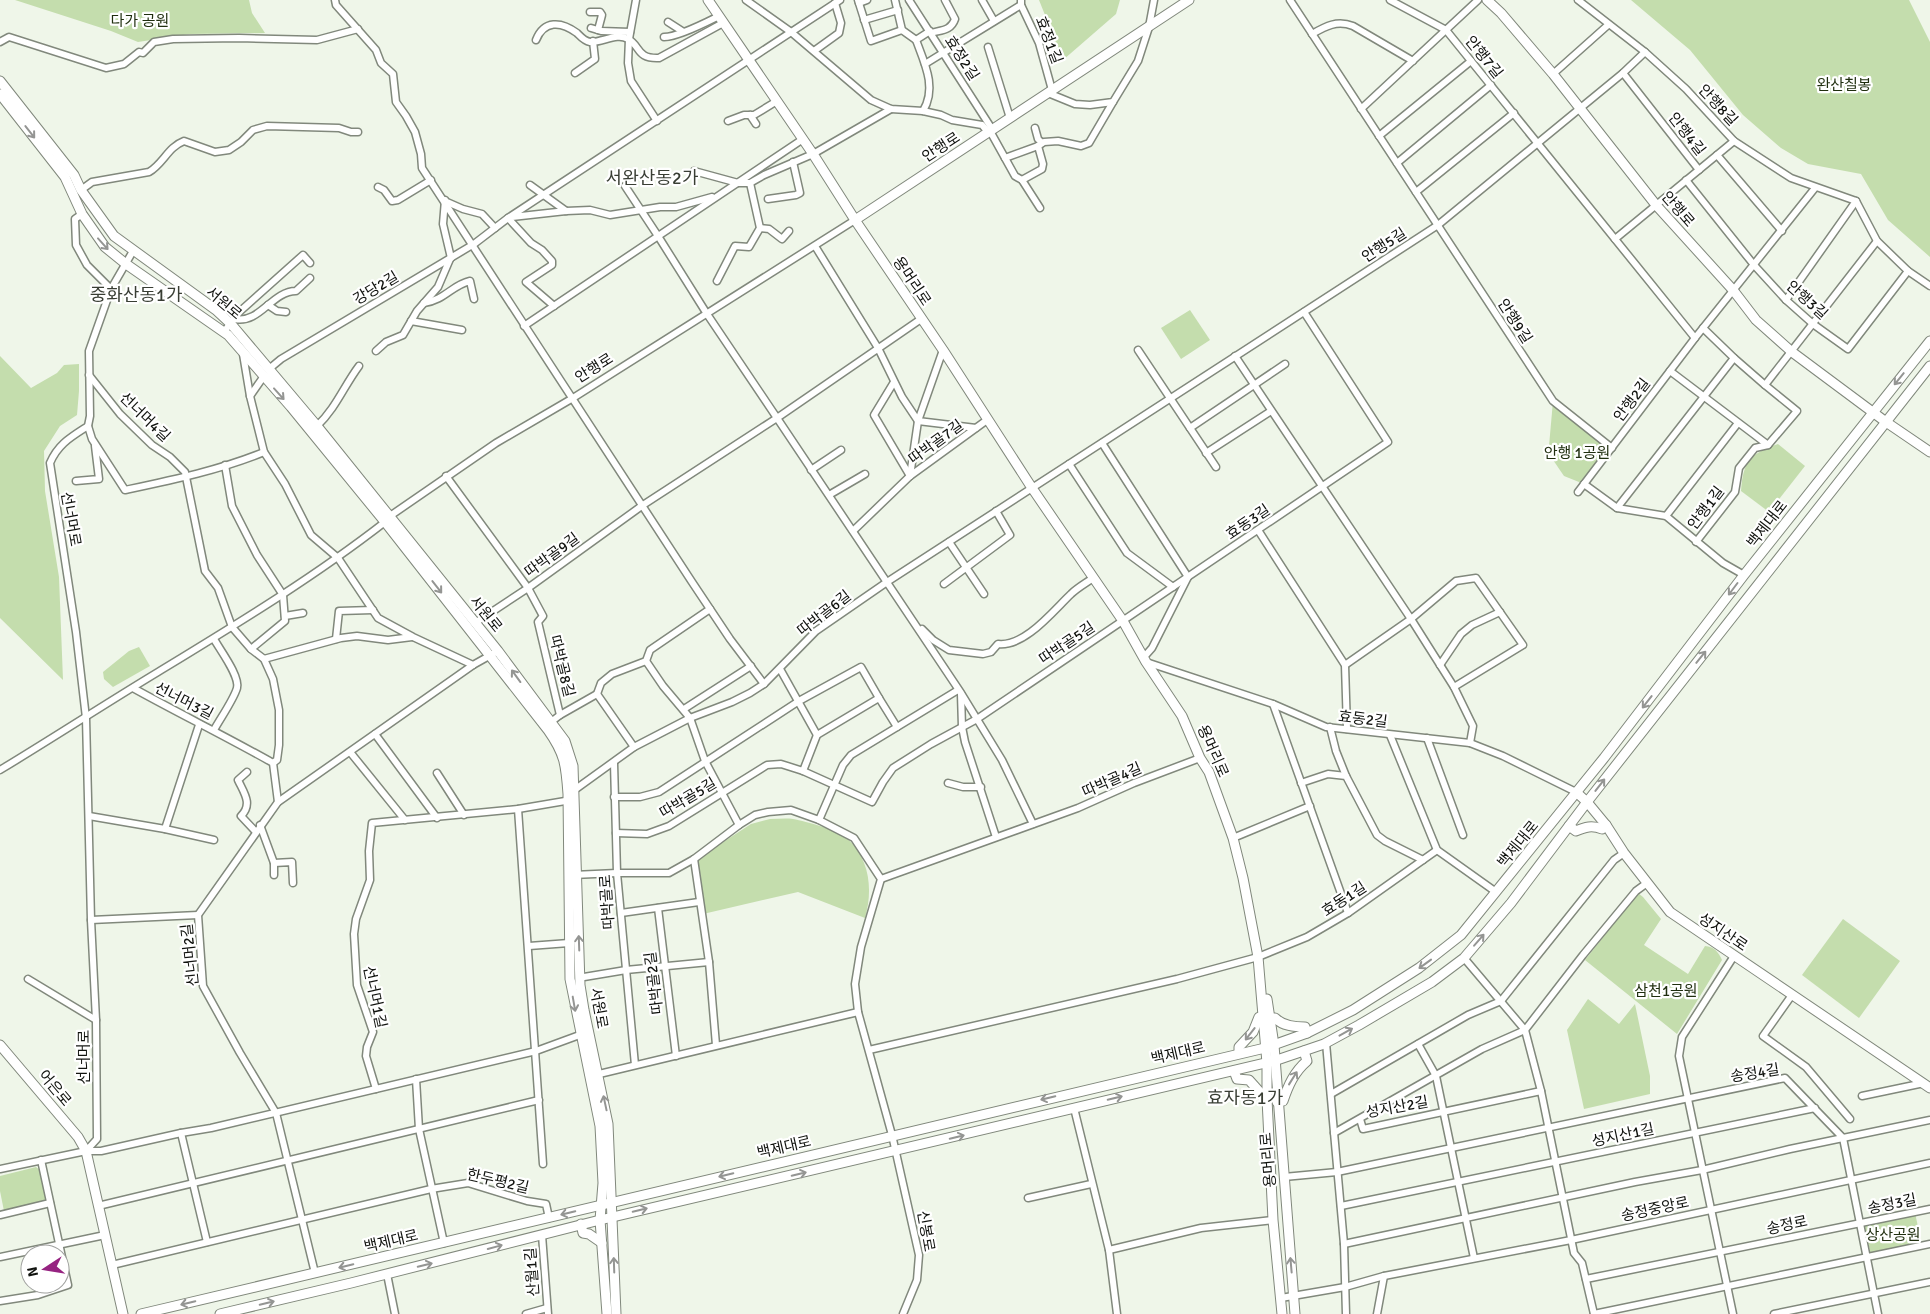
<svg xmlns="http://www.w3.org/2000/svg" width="1930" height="1314" font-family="Signika,'Noto Sans KR',sans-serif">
  <rect width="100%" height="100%" fill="#eff6e9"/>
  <g fill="#c4ddad">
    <path d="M15 0H249L252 13 265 33 190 34 138 42 111 31Z"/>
    <path d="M1039 0H1120L1116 14 1063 60Z"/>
    <path d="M1631 0H1909L1930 42V257L1888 220 1861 174 1808 164 1781 148 1743 115 1690 50Z"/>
    <path d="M1190 310 1210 340 1181 359 1161 328Z"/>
    <path d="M0 356 31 388 57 373 64 365 79 364V391L77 415 60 426 44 451 45 491 59 577 63 680 0 618Z"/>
    <path d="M1553 401 1612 448 1584 484 1564 476 1551 457 1549 446Z"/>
    <path d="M1778 444 1805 466 1769 512 1741 491C1743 461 1750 454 1778 444Z"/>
    <path d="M139 647 150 666 113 687 104 679 103 672 129 651Z"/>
    <path d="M770 819C778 819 786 818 793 819 807 822 837 829 848 839 870 860 873 890 865 918L798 892 703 914 697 859 751 824Z"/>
    <path d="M1638 893 1643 897 1661 919 1644 945 1688 974 1705 946C1714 947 1718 951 1722 960L1677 1034 1585 960Z"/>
    <path d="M1843 919 1900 961 1859 1018 1802 975Z"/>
    <path d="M1588 999 1619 1024 1635 1004 1650 1076V1094L1584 1109 1567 1030Z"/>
    <path d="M36 1167 40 1170 47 1202 4 1211 0 1191V1176Z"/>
    <path d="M1915 1213 1922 1245 1871 1256 1864 1224Z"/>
  </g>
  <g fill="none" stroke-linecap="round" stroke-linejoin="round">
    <g stroke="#81887c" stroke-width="9">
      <g id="street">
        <path d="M335 0 336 5 376 50 381 63 393 74 396 102 406 116 415 132 421 154 422 168 692 582 730 639 764 684"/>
        <path d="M636 0 629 39 628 63 631 81 657 121"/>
        <path d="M746 0 791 32 871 100 891 109 923 111 941 115 952 120 982 125 988 132"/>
        <path d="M858 0 871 41 902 30"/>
        <path d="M895 0 902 30 916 40"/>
        <path d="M909 0 992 129"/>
        <path d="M982 0 994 21"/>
        <path d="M1021 0V5L1039 43 1052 90"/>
        <path d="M1290 0 1553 401 1612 448"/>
        <path d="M1390 0 1446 30 1695 338"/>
        <path d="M1578 0 1645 52 1686 89 1734 141 1791 178 1856 201 1877 241 1908 271 1930 286"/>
        <path d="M859 3 867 0"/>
        <path d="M590 12H600L602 15 598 30"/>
        <path d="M864 20 898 10"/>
        <path d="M668 22 682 31"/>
        <path d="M591 28 601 31 630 32"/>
        <path d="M931 33C941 30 951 31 955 19L945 0"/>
        <path d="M1312 34C1326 26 1337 20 1353 26L1413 61"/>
        <path d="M664 37C678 37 705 23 719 16"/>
        <path d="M536 40C544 20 561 21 577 33 581 37 584 41 590 42 602 43 617 32 628 39 641 46 636 59 659 58L723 23"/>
        <path d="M0 42 9 37 106 68 124 64 139 52 143 53 154 42 173 39 239 38 317 40 358 29"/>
        <path d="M988 47 1010 118"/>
        <path d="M814 51 839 33 841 23 835 3"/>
        <path d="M925 64 1021 5"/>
        <path d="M575 73 595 59 593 41"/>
        <path d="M1623 73 1699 170"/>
        <path d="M1553 74 1608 25"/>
        <path d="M1048 93 1075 104 1090 105 1113 102 1138 61 1149 27 1154 0"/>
        <path d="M1361 109 1478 0"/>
        <path d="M923 111C937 88 925 64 916 40L930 31"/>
        <path d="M750 115 756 124"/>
        <path d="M728 121 744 115H754L777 101"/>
        <path d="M1035 128 1038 139 1042 143"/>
        <path d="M990 131 1005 158 1038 146 1044 142 1058 141 1081 146 1089 143 1113 102"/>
        <path d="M1379 136 1471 61"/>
        <path d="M1717 155 1782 231"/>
        <path d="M1005 158 1015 176 1022 180 1040 208"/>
        <path d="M1397 163 1491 85"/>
        <path d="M694 171 738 183H750L764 175 813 154 891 109"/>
        <path d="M1022 180 1042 169 1043 164 1038 146"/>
        <path d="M1686 180 1754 265 1786 300 1813 324 1848 349 1908 271"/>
        <path d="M530 185 566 211"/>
        <path d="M625 186 658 236 707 314 777 418 921 319"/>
        <path d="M378 187 384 190 392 201 398 200 431 180"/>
        <path d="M81 190 92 182 149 172C163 164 168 147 184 141L215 152 229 150 241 142 253 130 267 126 339 128 351 132H358"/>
        <path d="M1416 192 1514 113"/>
        <path d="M768 199 796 195 800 193 793 162"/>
        <path d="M445 200 443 224 451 258"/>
        <path d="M447 202 463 209 482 214 495 228"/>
        <path d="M82 214 75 219 76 245 87 265 111 289"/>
        <path d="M512 217 566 211 590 210 610 215 660 207H676L712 197"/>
        <path d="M508 218 531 243 542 250 552 261V265L526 282 554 306"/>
        <path d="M760 228 769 229 782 239 789 231"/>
        <path d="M1615 239 1734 141"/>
        <path d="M815 246 878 348 902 397 918 421"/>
        <path d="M717 281 735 246 749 247 760 228 750 183"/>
        <path d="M1786 300 1856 201"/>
        <path d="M424 303C445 300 452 285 470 281L474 299"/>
        <path d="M268 305 277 311 286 312"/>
        <path d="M235 319C260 324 272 291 296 291L310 278"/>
        <path d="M411 321 462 330"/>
        <path d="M524 326 803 139"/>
        <path d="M1703 328 1734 358 1765 385"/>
        <path d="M224 332 237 314 303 255 310 263"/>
        <path d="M1138 350 1216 467"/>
        <path d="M376 351 386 342 403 335 417 311 438 287 450 259"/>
        <path d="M243 354 250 396 264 452 285 484 311 535 338 558 378 618 413 637 473 665"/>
        <path d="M1235 356 1411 619 1456 581 1476 578 1523 645 1454 687"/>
        <path d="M269 369 281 359 474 244 508 218 840 0"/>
        <path d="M1670 371 1768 445"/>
        <path d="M89 375 120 414 152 445 170 457 185 472 205 571 218 588 232 627 251 649 264 659 273 679 279 710V745L277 760 273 763"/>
        <path d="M894 382 874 415 910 476"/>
        <path d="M250 396 264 376"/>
        <path d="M918 421 976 428"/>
        <path d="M88 426 92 439 125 490C172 480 220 470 264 452"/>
        <path d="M317 426C336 408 344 386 359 366"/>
        <path d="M1190 428 1285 364"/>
        <path d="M1102 443 1188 577 1152 648 1144 657"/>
        <path d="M1206 453 1271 411"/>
        <path d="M1069 464 1127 553 1173 587"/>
        <path d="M225 465 232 506 257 555 283 595 285 621 251 649"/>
        <path d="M811 470 841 450"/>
        <path d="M446 476 528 588 543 616 538 622 560 715 551 722"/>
        <path d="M910 476 918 421 943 350"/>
        <path d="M76 481 99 479 95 446"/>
        <path d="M1584 484 1617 508 1666 516 1723 563 1744 575"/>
        <path d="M1578 492 1695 338 1815 188"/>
        <path d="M829 495 865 474"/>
        <path d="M1617 508 1734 358"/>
        <path d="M1666 516 1738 423"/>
        <path d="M1258 530 1345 665 1347 729"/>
        <path d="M853 531 910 476 987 420"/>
        <path d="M949 542 984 594"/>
        <path d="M1696 542 1735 492 1739 468 1755 448 1768 445 1797 411 1765 385 1877 241"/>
        <path d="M944 584 1010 535 996 511"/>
        <path d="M285 616 303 613"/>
        <path d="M475 623 528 588 643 505 777 418 961 693 1002 760 1033 824"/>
        <path d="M922 629 933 640 949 650 983 654 991 652 998 644C1025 647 1053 611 1071 594 1077 588 1086 583 1093 578"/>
        <path d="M214 639C220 650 240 676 237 688 234 699 220 719 214 730"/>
        <path d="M336 639 339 611 373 610"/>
        <path d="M264 659 341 638 357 636 388 640 412 637"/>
        <path d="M646 661 663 686 690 718 705 761 739 825"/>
        <path d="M1146 662 1273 704 1326 727 1470 743 1503 756 1576 792"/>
        <path d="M1345 665 1411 619 1454 687 1473 726 1470 743"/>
        <path d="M1440 665 1461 634 1472 625 1500 612"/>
        <path d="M780 669 817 735"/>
        <path d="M133 688C180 714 227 737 273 763L278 802"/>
        <path d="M597 694 601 683 612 674 646 661 650 650 710 609"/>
        <path d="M961 694 962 727 965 742 996 837"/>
        <path d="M879 698 897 727"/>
        <path d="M1273 704 1348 913"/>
        <path d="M684 709 751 666"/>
        <path d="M560 715 597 694 634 747"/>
        <path d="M1330 727 1336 751 1346 776"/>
        <path d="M375 734 437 818"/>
        <path d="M1390 735 1437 850 1496 892"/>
        <path d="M1427 738 1463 835"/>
        <path d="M350 752 405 820"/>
        <path d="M614 763 617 873 635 1065"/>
        <path d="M0 770C53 738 105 704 158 672 235 625 313 578 385 522L390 516 496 443 573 398 855 220"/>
        <path d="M247 772 238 780C244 793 253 804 241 816L256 832"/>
        <path d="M437 773 464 815"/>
        <path d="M948 783 963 787H981"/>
        <path d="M1301 783 1328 774 1346 776 1377 835 1385 841 1423 860"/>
        <path d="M573 791 634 747 690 718 732 702 750 693 764 684 816 631 887 582 1438 225 1623 73 1645 52"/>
        <path d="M614 797H640L659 792 799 701 861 667 879 698 817 735 803 771"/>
        <path d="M518 809 543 1164"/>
        <path d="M89 816 165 829 214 840"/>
        <path d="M819 820 843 765 851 755 958 690"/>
        <path d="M260 825 274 863V875"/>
        <path d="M165 829 199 725"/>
        <path d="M616 833 647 834 669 826 767 765 781 764 803 771 872 802 883 782 893 768 931 744 977 719 1388 442 1304 312"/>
        <path d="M1233 838 1310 806"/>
        <path d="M694 859 709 962 716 1045"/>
        <path d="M274 863 292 862 293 883"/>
        <path d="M573 875 617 873H669L694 859 739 825 755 815 768 812 791 810 819 820 854 838 881 879 861 947 855 984 858 1012 892 1135 919 1255 917 1280 903 1314"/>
        <path d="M881 879 1078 808 1134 783 1200 758"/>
        <path d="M658 908 676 1056"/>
        <path d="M621 913 699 902"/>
        <path d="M91 920 198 915"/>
        <path d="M529 946 569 943"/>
        <path d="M1464 958 1525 1030 1541 1091 1574 1253 1582 1263 1594 1314"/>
        <path d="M584 977 626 970 709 962"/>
        <path d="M28 979 96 1020"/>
        <path d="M1792 995 1763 1036 1806 1067 1850 1119"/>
        <path d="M1326 1043 1344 1244 1346 1314"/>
        <path d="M1418 1044 1436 1076 1474 1258"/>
        <path d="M869 1050 1177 979 1258 957 1307 937 1348 913 1437 850"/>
        <path d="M595 1075 858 1012"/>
        <path d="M416 1079 419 1129 444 1243"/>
        <path d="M376 1089 366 1056 367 1047 373 1032 357 985 354 934 356 919 370 880 369 851 372 823 518 809 571 800"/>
        <path d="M1331 1094 1468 1015 1501 1001 1614 860 1624 853"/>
        <path d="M1862 1096 1924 1083"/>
        <path d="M1074 1108 1109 1250 1117 1314"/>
        <path d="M1360 1119 1363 1129 1541 1091"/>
        <path d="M181 1133 207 1242"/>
        <path d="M1334 1133 1482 1049 1525 1030 1583 955 1636 891 1647 883"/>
        <path d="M86 1151 97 1139 96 1020 91 920 86 718 76 632 50 463C58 444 71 437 88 426L90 416 89 351 111 289 133 251"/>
        <path d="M0 1169 86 1151H101L181 1133 211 1128 536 1051 585 1033"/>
        <path d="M1284 1177 1337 1172 1785 1078 1843 1138 1878 1314"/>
        <path d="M1028 1198 1091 1184"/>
        <path d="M98 1206 539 1100"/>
        <path d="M1341 1206 1815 1108"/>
        <path d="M0 1215 50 1203"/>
        <path d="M542 1235 548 1314"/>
        <path d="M1344 1244 1635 1182 1702 1170 1790 1149 1930 1120"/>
        <path d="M1109 1250 1201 1228 1273 1220"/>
        <path d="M0 1257 105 1235"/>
        <path d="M112 1265 431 1189 468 1183 527 1201 546 1204 549 1218"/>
        <path d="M315 1273 276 1113 240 1053 203 986 198 915 278 802 473 665 498 651"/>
        <path d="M387 1274 395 1314"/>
        <path d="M1586 1279 1930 1209"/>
        <path d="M1281 1298 1345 1287 1384 1276 1571 1240 1930 1163"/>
        <path d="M0 1301 38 1295 68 1285 41 1160"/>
        <path d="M526 1314 547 1308"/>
        <path d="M1377 1314 1384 1276"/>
        <path d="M1594 1314 1930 1244"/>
        <path d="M1733 1314 1679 1056 1682 1037 1734 956"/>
        <path d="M1774 1314 1930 1282"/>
      </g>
    </g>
    <g stroke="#81887c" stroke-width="11">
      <g id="secondary">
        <path d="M708 0 813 154 855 220 943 350 1032 488 1123 621 1146 662 1182 716 1200 758 1209 772 1233 838 1243 878 1258 957 1267 1063V1099L1273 1220 1282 1314"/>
        <path d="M1487 0 1501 13 1553 74 1656 205 1733 290 1756 320 1792 352 1886 422 1930 452"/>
        <path d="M0 81 74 175 81 190 114 236 216 310 231 324 317 426 498 651 565 741 573 766 580 985 584 1010 608 1124 616 1314"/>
        <path d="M0 94 65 177 82 214 105 247 126 264 228 335 291 407 385 522 548 730C565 754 566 765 568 794L570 979 600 1126 603 1183 600 1220 607 1314"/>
        <path d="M855 220 1189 0"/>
        <path d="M1576 792 1587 802 1606 825 1624 853 1670 912 1930 1088"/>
        <path d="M1569 826 1576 831C1585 827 1592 825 1602 829L1606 825"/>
        <path d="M1267 999 1274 1045 1295 1314"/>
        <path d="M1270 1018H1275C1283 1026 1294 1027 1305 1027L1307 1033"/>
        <path d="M0 1045 78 1137 86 1151 123 1314"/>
        <path d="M1239 1053V1047L1253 1032 1259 1017 1263 1016"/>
        <path d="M1234 1071 1237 1079 1249 1080 1266 1099"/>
        <path d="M1277 1102 1283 1101C1288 1086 1294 1072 1307 1061L1304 1051"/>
        <path d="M581 1224 583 1233 589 1234 602 1243"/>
        <path d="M141 1314 1265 1048 1307 1033 1353 1010 1419 968 1461 935 1604 758 1744 575 1930 341"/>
        <path d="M220 1314 351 1283 600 1220 1274 1061 1324 1044 1359 1025 1432 982 1464 958 1511 903 1587 802 1930 366"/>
      </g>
    </g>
    <use href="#street" stroke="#fff" stroke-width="6"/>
    <use href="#secondary" stroke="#fff" stroke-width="9"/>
  </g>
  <defs><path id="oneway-shaft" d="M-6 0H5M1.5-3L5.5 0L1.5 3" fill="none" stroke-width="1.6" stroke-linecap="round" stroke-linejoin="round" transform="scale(1.25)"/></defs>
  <g stroke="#949593">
    <use href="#oneway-shaft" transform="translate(30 132) rotate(52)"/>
    <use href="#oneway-shaft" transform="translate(103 244) rotate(48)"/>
    <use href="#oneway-shaft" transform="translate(1899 379) rotate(129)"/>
    <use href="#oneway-shaft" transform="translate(279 394) rotate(48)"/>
    <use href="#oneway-shaft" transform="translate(437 587) rotate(52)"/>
    <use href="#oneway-shaft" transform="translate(1733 589) rotate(127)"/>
    <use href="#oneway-shaft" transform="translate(1701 657) rotate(-51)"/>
    <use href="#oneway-shaft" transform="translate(516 676) rotate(-126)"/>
    <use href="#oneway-shaft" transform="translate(1647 702) rotate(128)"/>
    <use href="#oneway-shaft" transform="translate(1600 785) rotate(-52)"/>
    <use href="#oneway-shaft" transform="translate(1479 940) rotate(-49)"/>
    <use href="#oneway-shaft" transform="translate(579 943) rotate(-92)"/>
    <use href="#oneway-shaft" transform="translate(1425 964) rotate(144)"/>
    <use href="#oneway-shaft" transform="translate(574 1004) rotate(80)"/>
    <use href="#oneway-shaft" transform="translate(1346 1032) rotate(-29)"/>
    <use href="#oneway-shaft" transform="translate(1250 1034) rotate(128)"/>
    <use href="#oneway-shaft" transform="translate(1293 1078) rotate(-58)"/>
    <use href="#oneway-shaft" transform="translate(1048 1098) rotate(167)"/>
    <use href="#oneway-shaft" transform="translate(1115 1098) rotate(-13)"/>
    <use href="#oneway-shaft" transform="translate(605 1103) rotate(-102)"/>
    <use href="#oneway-shaft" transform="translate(957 1137) rotate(-14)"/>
    <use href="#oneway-shaft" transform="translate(799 1174) rotate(-13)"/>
    <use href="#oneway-shaft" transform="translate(726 1175) rotate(167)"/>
    <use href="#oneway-shaft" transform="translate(640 1210) rotate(-13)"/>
    <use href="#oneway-shaft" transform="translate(568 1213) rotate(166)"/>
    <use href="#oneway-shaft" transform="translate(495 1247) rotate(-15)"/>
    <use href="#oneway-shaft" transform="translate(425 1265) rotate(-14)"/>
    <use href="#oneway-shaft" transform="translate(614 1265) rotate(-92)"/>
    <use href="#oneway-shaft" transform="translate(1291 1265) rotate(-95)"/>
    <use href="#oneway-shaft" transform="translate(346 1266) rotate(167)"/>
    <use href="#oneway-shaft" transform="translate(188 1303) rotate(167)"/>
    <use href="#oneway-shaft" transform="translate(267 1303) rotate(-13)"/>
  </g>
  <g text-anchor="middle" stroke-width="4.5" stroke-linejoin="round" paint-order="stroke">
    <g font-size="15" fill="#1f2e0e" stroke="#fff">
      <text x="140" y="26">다가 공원</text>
      <text x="1844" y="90">완산칠봉</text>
      <text x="1577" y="458">안행 1공원</text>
      <text x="1666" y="996">삼천1공원</text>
      <text x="1893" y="1240">상산공원</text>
    </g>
    <g font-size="15" fill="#11130f" stroke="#fff">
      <text transform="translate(1049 40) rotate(69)" y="5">효정1길</text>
      <text transform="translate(1484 57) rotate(51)" y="5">안행7길</text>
      <text transform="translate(962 58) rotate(57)" y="5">효정2길</text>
      <text transform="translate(1718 105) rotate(47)" y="5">안행8길</text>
      <text transform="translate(1687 134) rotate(52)" y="5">안행4길</text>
      <text transform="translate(941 147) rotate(-33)" y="5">안행로</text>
      <text transform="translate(1678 209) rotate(49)" y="5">안행로</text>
      <text transform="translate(1384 245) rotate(-33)" y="5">안행5길</text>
      <text transform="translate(912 281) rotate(56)" y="5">용머리로</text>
      <text transform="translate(376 288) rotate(-31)" y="5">강당2길</text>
      <text transform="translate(1807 300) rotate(42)" y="5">안행3길</text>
      <text transform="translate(224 303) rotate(40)" y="5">서원로</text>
      <text transform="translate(1515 321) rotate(57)" y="5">안행9길</text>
      <text transform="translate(594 368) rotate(-32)" y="5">안행로</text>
      <text transform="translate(1632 400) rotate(-53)" y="5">안행2길</text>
      <text transform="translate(145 417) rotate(44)" y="5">선너머4길</text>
      <text transform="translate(936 442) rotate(-36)" y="5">따박골7길</text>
      <text transform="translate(1706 508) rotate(-53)" y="5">안행1길</text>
      <text transform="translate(71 519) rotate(80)" y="5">선너머로</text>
      <text transform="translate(1248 522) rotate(-34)" y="5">효동3길</text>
      <text transform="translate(1767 524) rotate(-52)" y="5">백제대로</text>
      <text transform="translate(552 555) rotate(-36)" y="5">따박골9길</text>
      <text transform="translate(824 613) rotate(-38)" y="5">따박골6길</text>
      <text transform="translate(486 614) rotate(51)" y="5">서원로</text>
      <text transform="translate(1067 643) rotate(-34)" y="5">따박골5길</text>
      <text transform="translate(562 666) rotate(76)" y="5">따박골8길</text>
      <text transform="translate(184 701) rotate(27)" y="5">선너머3길</text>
      <text transform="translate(1363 719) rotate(7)" y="5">효동2길</text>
      <text transform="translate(1213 751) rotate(66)" y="5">용머리로</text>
      <text transform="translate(1112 780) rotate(-24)" y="5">따박골4길</text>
      <text transform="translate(688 798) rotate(-31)" y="5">따박골5길</text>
      <text transform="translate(1518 844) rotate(-51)" y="5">백제대로</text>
      <text transform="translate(1344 899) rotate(-33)" y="5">효동1길</text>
      <text transform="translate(607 902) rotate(-94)" y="5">따박골로</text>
      <text transform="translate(1723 932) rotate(34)" y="5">성지산로</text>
      <text transform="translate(190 955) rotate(-96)" y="5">선너머2길</text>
      <text transform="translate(654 983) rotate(-97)" y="5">따박골2길</text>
      <text transform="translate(375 997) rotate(78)" y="5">선너머1길</text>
      <text transform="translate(599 1008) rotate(80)" y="5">서원로</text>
      <text transform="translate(1178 1053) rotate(-13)" y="5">백제대로</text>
      <text transform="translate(84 1057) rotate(-90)" y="5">선너머로</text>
      <text transform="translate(1755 1073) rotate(-9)" y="5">송정4길</text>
      <text transform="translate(55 1088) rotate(50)" y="5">어은로</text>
      <text transform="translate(1397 1107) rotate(-10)" y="5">성지산2길</text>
      <text transform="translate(1623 1135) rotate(-12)" y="5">성지산1길</text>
      <text transform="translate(784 1147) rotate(-13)" y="5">백제대로</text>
      <text transform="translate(1268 1160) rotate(-95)" y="5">용머리로</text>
      <text transform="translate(498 1181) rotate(13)" y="5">한두평2길</text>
      <text transform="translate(1892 1204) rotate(-11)" y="5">송정3길</text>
      <text transform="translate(1655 1209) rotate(-12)" y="5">송정중앙로</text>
      <text transform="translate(1787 1225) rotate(-12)" y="5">송정로</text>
      <text transform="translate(926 1231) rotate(80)" y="5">신봉로</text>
      <text transform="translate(391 1241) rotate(-13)" y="5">백제대로</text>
      <text transform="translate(532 1272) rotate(-94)" y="5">산월1길</text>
    </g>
    <g font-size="18" fill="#393e34" stroke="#fff">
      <text x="652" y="184">서완산동2가</text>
      <text x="136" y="301">중화산동1가</text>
      <text x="1245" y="1104">효자동1가</text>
    </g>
  </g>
  <g transform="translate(45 1269) rotate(258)"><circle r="24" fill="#ffffff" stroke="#a0a19f"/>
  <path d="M0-4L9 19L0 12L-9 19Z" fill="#962381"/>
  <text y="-8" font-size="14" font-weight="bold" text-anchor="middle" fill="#11130f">N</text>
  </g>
</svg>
